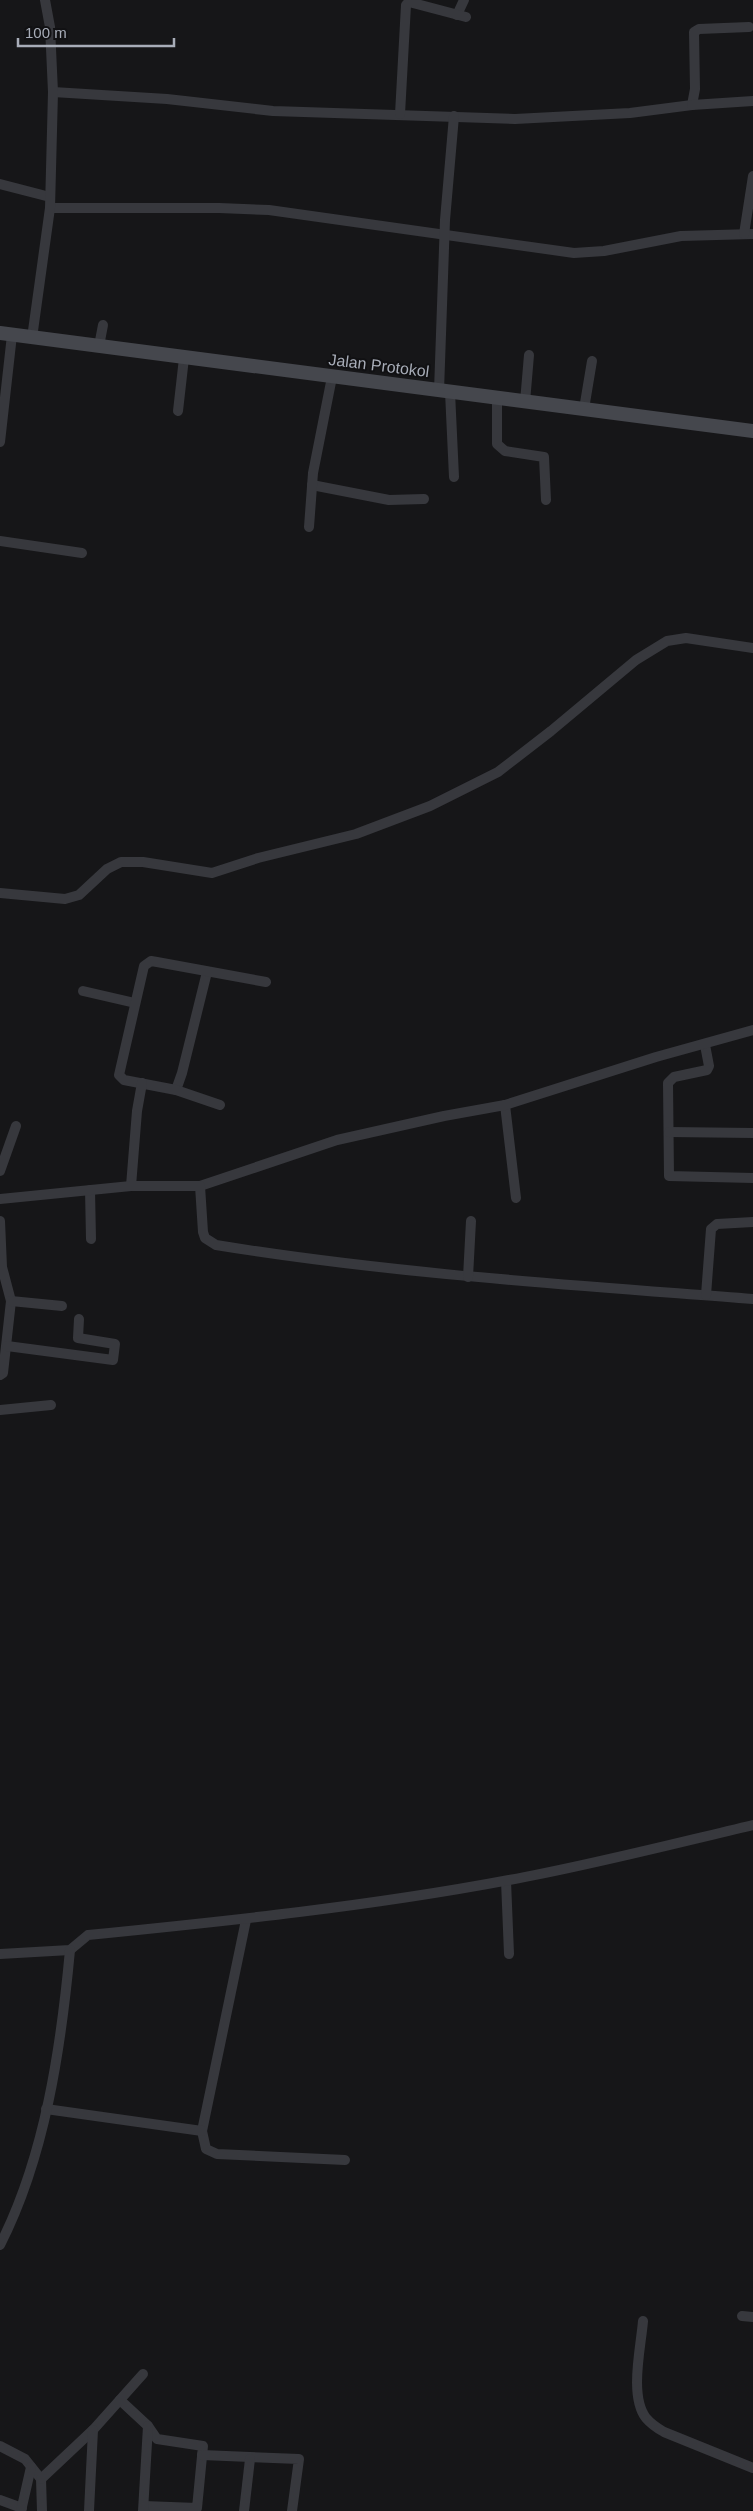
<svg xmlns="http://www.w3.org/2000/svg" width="753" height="2511" font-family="Helvetica,sans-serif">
  <rect width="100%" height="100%" fill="#161618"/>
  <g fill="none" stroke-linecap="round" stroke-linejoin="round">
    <g stroke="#37383d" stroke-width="10">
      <path d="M457 15 464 0"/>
      <path d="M53 92 167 99 273 111 515 119 630 113 692 105 695 89 694 32 699 29 749 27"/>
      <path d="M692 105 753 101"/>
      <path d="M400 114 406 5 409 2 466 17"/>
      <path d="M0 184 50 197"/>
      <path d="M50 208H219L269 210 574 253 604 251 681 236 753 234"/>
      <path d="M744 234 753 176"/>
      <path d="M32 338 50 208 53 92 50 27 45 0"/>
      <path d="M99 346 103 325"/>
      <path d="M439 391 445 220 454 116"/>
      <path d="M450 392 454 477"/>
      <path d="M497 398V444L505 451 544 457 546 500"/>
      <path d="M525 402 529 355"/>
      <path d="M584 409 592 361"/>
      <path d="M178 411 184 358"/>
      <path d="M0 442 12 335"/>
      <path d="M312 485 389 500 424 499"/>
      <path d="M309 527 313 473 332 377"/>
      <path d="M0 541 82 553"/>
      <path d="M0 893 65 899 79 895 107 869 121 862H143L212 873 258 858 356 834 430 806 498 772 551 731 636 660 667 641 686 638 753 648"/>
      <path d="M83 991 135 1003"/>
      <path d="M705 1045 709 1066 707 1070 674 1077 668 1083 669 1176 753 1178"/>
      <path d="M176 1090 182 1073 207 972"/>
      <path d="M220 1105 176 1090 124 1080 119 1075 144 966 151 961 157 962 266 982"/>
      <path d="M505 1105 516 1198"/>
      <path d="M669 1132 753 1133"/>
      <path d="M0 1171 16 1126"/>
      <path d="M131 1186 137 1111 142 1083"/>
      <path d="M200 1186 337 1140 444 1116 505 1105 656 1057 753 1030"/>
      <path d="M90 1190 91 1239"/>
      <path d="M0 1199 131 1186H200L203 1232 205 1238 216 1245C394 1274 573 1285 753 1299"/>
      <path d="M0 1221 2 1267 11 1301 3 1373 0 1375"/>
      <path d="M468 1277 471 1221"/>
      <path d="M706 1295 711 1229 717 1224 753 1222"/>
      <path d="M11 1301 62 1306"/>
      <path d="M7 1346 113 1360 115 1344 78 1338 79 1319"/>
      <path d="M0 1410 51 1405"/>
      <path d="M506 1881 509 1954"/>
      <path d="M246 1920 202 2131 206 2149 217 2154 345 2160"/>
      <path d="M0 1954 70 1950 88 1935C228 1921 371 1906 509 1880 591 1865 672 1844 753 1825"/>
      <path d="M46 2109 202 2131"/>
      <path d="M0 2245C45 2157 61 2048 70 1950"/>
      <path d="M742 2316 753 2317"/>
      <path d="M643 2321C641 2347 629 2396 646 2418 651 2424 657 2428 664 2432L753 2468"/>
      <path d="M120 2400 148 2426 157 2439 203 2446 197 2508 144 2506"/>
      <path d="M0 2446 25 2459 41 2479 42 2511"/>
      <path d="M202 2455 299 2459 292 2511"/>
      <path d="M41 2479 93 2430 143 2374"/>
      <path d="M0 2500 22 2508"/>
      <path d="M21 2511 31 2467"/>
      <path d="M89 2511 93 2430"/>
      <path d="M143 2511 148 2426"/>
      <path d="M244 2511 250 2459"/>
    </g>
    <path stroke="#45474d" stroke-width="14" d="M0 333 753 431"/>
  </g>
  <g text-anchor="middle" stroke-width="4" stroke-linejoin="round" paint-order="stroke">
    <g font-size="16" fill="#a8adb8" stroke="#111113">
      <text transform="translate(379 365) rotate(7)" y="6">Jalan Protokol</text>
    </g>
  </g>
  <path d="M18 38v8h156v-8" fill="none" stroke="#a8adb8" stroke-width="2.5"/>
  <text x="25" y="38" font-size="15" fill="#a8adb8" stroke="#111113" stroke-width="4" paint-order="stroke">100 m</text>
</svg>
